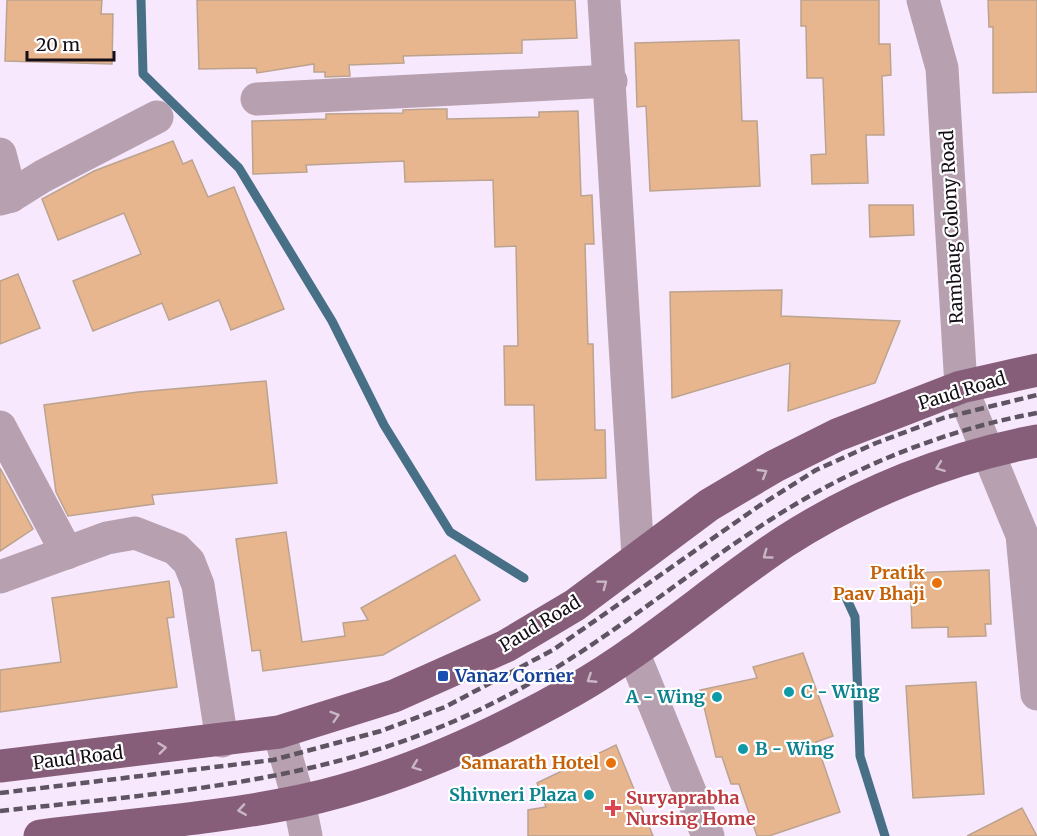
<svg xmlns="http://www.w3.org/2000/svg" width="1037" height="836" font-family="Merriweather,serif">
  <rect width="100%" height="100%" fill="#f7e8fd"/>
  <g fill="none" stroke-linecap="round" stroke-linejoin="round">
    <g stroke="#476f86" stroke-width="9">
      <path d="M141 0 143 74 239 168 332 321 384 425 450 532 524 578"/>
      <path d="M843 591 855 617 860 756 885 836"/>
    </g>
  </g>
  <g fill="#e7b68f" stroke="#bca38f" stroke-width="1.5">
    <path d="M7 0H102L101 14H113L112 64 5 61Z"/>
    <path d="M197 0H575L577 38 522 40V53L403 56 404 63 349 65 350 76 325 77V72H314V64L257 73 256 68 199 69Z"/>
    <path d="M801 0H879V44H890L891 75 882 76 884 135H866L868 183 812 184 811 155 826 154 823 78H807L806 26H801Z"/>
    <path d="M988 0H1037V92L993 93V27H989Z"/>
    <path d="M739 40 742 121H757L760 186 650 191 646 106 637 107 635 43Z"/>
    <path d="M430 109H447V119L539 117V112L578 111 581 196 592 195 594 244H585L588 344H593L595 430H605L606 478 536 480 534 405H505L504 346H518L516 246 495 247 493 180 405 182 404 161 306 165 307 172 253 174 252 121 326 119V114L403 113V110Z"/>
    <path d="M173 141 183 164 192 160 208 197 234 187 284 309 231 330 219 300 169 320 162 303 93 331 73 281 141 254 124 213 58 240 42 199 94 171Z"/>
    <path d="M869 205H913L914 235 870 237Z"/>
    <path d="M18 274 40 328 0 344V281Z"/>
    <path d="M782 290 781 316 900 321 875 383 788 411 790 363 672 398 670 292Z"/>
    <path d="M266 381 277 483 152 495 154 504 68 516 56 492 44 405 138 392Z"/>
    <path d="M0 468 33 529 0 551Z"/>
    <path d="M286 532 302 642 345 636 343 623 368 620 361 608 455 555 480 600 383 655 263 671 260 650 252 651 236 539Z"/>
    <path d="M989 570 991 624H985L986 636 948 637V627L912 628 910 573Z"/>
    <path d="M169 581 174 617 167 618 177 687 0 712V670L61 662 52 598Z"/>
    <path d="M803 653 833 736 816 742 840 812 769 836H757L739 784H731L722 757H716L700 690 757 678 753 667Z"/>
    <path d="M976 682 984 794 913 798 906 686Z"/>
    <path d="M616 745 653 836H528V810L546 807 537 783Z"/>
    <path d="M1022 808 1037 836H967Z"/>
  </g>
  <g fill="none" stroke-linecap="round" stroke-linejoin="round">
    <g stroke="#b7a0af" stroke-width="33">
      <path d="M604 0 638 557"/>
      <path d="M923 0 942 68 961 387 1022 535 1037 694"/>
      <path d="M257 99 611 81"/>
      <path d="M0 154 11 196"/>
      <path d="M0 199 11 196 43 176 157 117"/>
      <path d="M0 427 67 553"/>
      <path d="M0 577 107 538 135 533 176 549 189 562 198 585 222 741"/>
      <path d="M633 652 708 836"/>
      <path d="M279 732 299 801 306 836"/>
    </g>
    <g stroke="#875e7a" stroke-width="33">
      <path d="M0 766 279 732 394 696 506 646 575 605 709 505 775 466 837 435 961 387 1037 370"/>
      <path d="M40 836C126 825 215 819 301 801 398 780 488 739 574 690 648 648 713 589 784 542 860 493 949 457 1037 441"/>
    </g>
    <g stroke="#5f5562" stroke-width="4.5" stroke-dasharray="9 4.5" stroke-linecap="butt">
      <path d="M0 793 273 760 381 731 445 707 553 650 759 506 816 470 876 443 943 418 1037 395"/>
      <path d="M0 811C178 791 338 783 501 699 597 650 679 578 770 520 850 468 943 430 1037 413"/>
    </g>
  </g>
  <defs><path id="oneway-chevron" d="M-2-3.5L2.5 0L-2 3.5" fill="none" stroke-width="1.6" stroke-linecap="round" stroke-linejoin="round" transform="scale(1.5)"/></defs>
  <g stroke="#c9b7c3">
    <use href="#oneway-chevron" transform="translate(940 467) rotate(160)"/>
    <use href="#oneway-chevron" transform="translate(763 473) rotate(-31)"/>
    <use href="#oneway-chevron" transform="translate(767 555) rotate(144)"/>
    <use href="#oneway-chevron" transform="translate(603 584) rotate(-37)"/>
    <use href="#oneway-chevron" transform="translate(591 679) rotate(147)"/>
    <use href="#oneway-chevron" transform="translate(335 716) rotate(-17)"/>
    <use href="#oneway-chevron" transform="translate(162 748) rotate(-7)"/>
    <use href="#oneway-chevron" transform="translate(416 766) rotate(159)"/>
    <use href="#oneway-chevron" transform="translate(242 810) rotate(171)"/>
  </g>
  <g fill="#e8710a" stroke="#fff" stroke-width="2">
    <circle cx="937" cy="583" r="6"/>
    <circle cx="611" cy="763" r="6"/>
  </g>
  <rect fill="#1a4fb4" stroke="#fff" stroke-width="2" x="437" y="670" width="12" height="12" rx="3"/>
  <g fill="#0f9aa8" stroke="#fff" stroke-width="2">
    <circle cx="789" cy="692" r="6"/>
    <circle cx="717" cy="697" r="6"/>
    <circle cx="743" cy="749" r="6"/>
    <circle cx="589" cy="795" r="6"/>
  </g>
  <path fill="#e0444e" stroke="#fff" stroke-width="2" d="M610 799h6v6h6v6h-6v6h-6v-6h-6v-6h6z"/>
  <g text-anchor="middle" stroke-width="4.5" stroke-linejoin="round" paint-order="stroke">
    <g font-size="18" fill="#150e17" stroke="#fff">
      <text transform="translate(952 227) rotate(-93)" y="6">Rambaug Colony Road</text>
      <text transform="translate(962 391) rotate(-17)" y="6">Paud Road</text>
      <text transform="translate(540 624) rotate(-31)" y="6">Paud Road</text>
      <text transform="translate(78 758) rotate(-7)" y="6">Paud Road</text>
    </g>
    <g font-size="18" font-weight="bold" fill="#c56008" stroke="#fff" text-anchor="end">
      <text x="925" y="579">Pratik<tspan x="925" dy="21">Paav Bhaji</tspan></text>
      <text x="599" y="769">Samarath Hotel</text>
    </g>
    <g font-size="18" font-weight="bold" fill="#164399" stroke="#fff" text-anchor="start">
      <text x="455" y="682">Vanaz Corner</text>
    </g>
    <g font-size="18" font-weight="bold" fill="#0d838f" stroke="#fff" text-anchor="start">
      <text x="801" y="698">C - Wing</text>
      <text x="705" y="703" text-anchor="end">A - Wing</text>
      <text x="755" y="755">B - Wing</text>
      <text x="577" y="801" text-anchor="end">Shivneri Plaza</text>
    </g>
    <g font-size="18" font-weight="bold" fill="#be3a42" stroke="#fff" text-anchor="start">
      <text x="626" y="804">Suryaprabha<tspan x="626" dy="21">Nursing Home</tspan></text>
    </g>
  </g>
  <path d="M27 51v9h87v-9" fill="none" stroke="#150e17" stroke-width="3"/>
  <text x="36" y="51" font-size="18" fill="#150e17" stroke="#ffffff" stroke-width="4.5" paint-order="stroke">20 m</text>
</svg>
